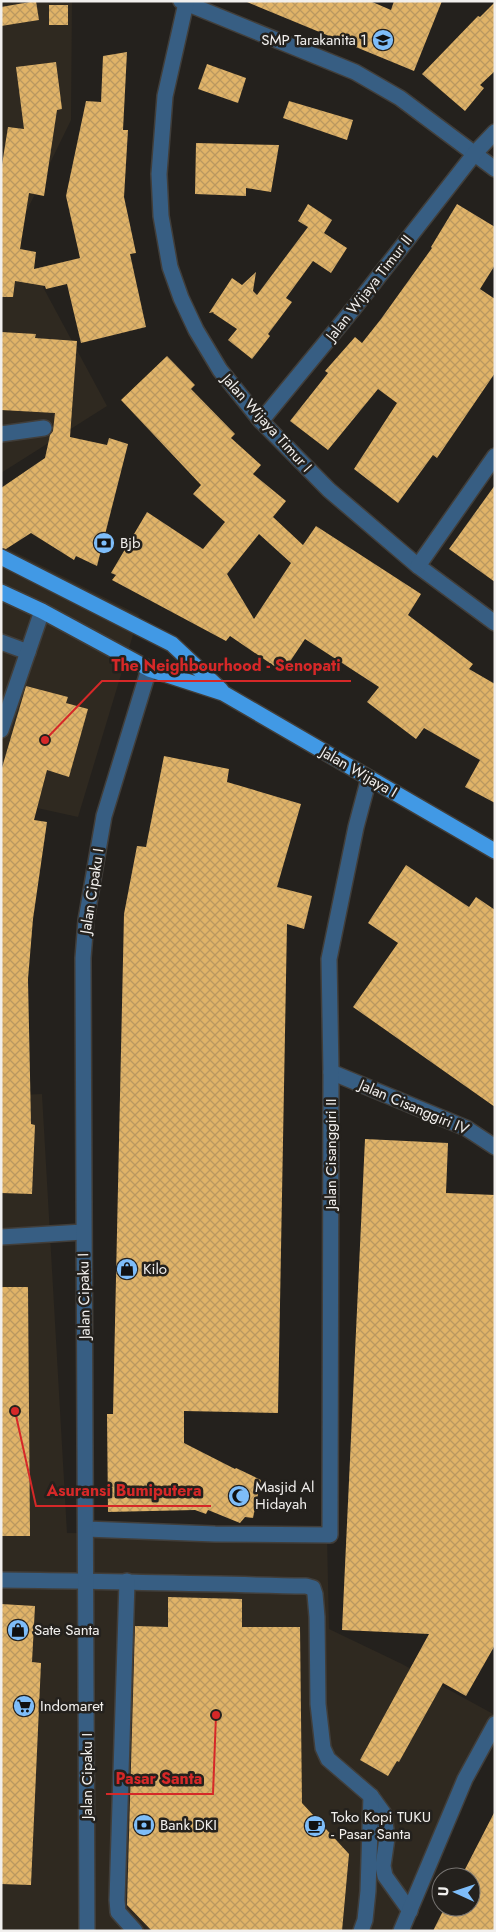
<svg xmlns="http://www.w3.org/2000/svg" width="496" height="1932" font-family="Jost,sans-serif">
  <defs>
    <pattern id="building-cross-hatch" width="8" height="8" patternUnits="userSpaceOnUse" patternTransform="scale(1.25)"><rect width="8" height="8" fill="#e0b368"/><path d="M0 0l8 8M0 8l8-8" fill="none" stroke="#ba9860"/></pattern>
  </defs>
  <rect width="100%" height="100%" fill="#24211d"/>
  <g fill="#2f2920">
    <path d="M1 1H72L71 120 15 235 107 406 1 473Z"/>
    <path d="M1 545 139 615 78 817 1 800Z"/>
    <path d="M42 1094 67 1533 327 1535 329 1629 402 1664 495 1715V1736L396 1931H1V1096Z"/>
  </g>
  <g fill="url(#building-cross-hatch)" fill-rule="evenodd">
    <path d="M36 1 39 20 1 26V7Z"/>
    <path d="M370 1 391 10 394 1H442L414 71 247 2Z"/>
    <path d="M495 2V71L480 85 484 88 465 111 422 74 478 16 480 17Z"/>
    <rect x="49" y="5" width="19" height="20"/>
    <path d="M127 52 123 130H128L124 197 136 253 130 254 146 327 81 343 67 284 46 289 45 286 15 281 13 297H1V171L8 127 24 129 16 67 56 62 62 109 57 110 44 196 29 193 20 249 36 252 34 269 80 258 66 196 86 101 101 102 103 56Z"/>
    <path d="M207 64 246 78 238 103 198 89Z"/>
    <path d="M289 101 353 120 347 140 283 118Z"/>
    <path d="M196 143 279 145 271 192 246 188V196L195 194Z"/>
    <path d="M308 204 332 220 324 233 347 248 331 273 313 261 286 298 292 302 268 334 270 336 252 359 228 340 237 329 213 313 214 312 209 313 232 278 242 285 256 272 253 291 257 295 308 227 298 221Z"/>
    <path d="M457 204 495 227V265L480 289 495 299V373L437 458 433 455 398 503 354 469 397 403 378 389 328 450 290 421 328 373 325 371 355 337 362 343 381 319 432 248 431 247Z"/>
    <path d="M1 332 36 334 35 338 77 341 70 437 107 445 109 438 128 444 97 566 76 556 74 560 31 533 6 549 1 548V488L45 458 50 435 53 431 55 413 1 410Z"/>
    <path d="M167 356 195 385 191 389 235 434 231 438 261 465 253 474 286 501 273 517 303 545 316 526 421 594 408 615 473 664 469 669 495 684V803L465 787 480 760 424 728 416 739 367 702 379 687 305 639 283 672 230 636 226 641 112 580 116 575 111 573 147 512 203 549 225 522 193 494 201 485 121 400ZM259 534 291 563 254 619 227 574Z"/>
    <path d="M495 485V582L449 549Z"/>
    <path d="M26 686 68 697 66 703 88 709 69 777 47 770 34 820 47 822 33 919 28 979 31 1124 35 1125 32 1194 1 1193V771Z"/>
    <path d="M164 756 229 769 227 782 301 804 277 887 312 896 304 929 287 924 278 1413 184 1411V1443L235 1469 236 1468 261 1480 253 1518 245 1517 240 1523 208 1510 206 1514 195 1510 108 1512 107 1414H113L124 914 137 846 146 847Z"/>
    <path d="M406 865 469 907 476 897 495 910V1107L353 1007 398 943 368 923Z"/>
    <path d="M365 1139 448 1143 446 1193 495 1195V1645L466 1696 443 1683 399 1762 397 1761 388 1776 360 1760 429 1634 342 1630Z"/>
    <path d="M1 1287H28L30 1536H1Z"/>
    <path d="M168 1597 242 1599V1627H300L302 1803 349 1854 342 1931H152L127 1905 135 1626 168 1627Z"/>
    <path d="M1 1604 35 1606 32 1662 41 1663 31 1885 1 1884Z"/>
    <path d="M495 1811V1931H433L445 1907H471V1877H461Z"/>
  </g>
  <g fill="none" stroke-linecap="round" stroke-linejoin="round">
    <g stroke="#413e3a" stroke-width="18">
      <g id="minor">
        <path d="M181 1 355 72 400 98 495 169"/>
        <path d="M186 3 165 96 159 174 161 216 170 267 181 298 196 330 220 370 261 421 329 490 418 566 495 623"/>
        <path d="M261 421 354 308 475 153 495 132"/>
        <path d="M1 434 44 428"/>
        <path d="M418 566 495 456"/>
        <path d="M1 642 28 652"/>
        <path d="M1 730 42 611"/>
        <path d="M331 1072 466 1128 495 1147"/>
        <path d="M1 1237 83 1232"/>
        <path d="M86 1529 215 1534 330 1535 331 1072 329 959 356 827 369 778"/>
        <path d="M1 1580C103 1581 205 1584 306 1586L313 1588 315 1594 317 1617 318 1704 323 1748 328 1759 371 1796 384 1814 387 1838 383 1866 385 1876 410 1911"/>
        <path d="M127 1581 117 1900 118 1912 135 1931"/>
        <path d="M87 1931C87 1607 83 1283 83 958L86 920 104 816 149 669"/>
        <path d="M361 1931 365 1920 368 1891 371 1796"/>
        <path d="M401 1931 465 1779 495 1724"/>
      </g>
    </g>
    <g stroke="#413e3a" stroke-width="18">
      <g id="major">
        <path d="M1 557 172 644 221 690"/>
        <path d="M1 592 42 611 149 669 223 693 495 851"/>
      </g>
    </g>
    <use href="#minor" stroke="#375e83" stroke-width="15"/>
    <use href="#major" stroke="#4199e5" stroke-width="15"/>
  </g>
  <defs>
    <g id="school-disc" transform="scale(1.125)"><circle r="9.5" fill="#7ebdf9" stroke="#24211d"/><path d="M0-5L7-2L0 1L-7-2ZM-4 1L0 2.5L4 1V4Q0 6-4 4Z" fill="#111"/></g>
    <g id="bank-disc" transform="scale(1.125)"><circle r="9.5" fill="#7ebdf9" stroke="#24211d"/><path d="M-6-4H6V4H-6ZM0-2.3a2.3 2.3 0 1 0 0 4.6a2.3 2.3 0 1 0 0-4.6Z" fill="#111"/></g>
    <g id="shop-disc" transform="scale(1.125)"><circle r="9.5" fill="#7ebdf9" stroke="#24211d"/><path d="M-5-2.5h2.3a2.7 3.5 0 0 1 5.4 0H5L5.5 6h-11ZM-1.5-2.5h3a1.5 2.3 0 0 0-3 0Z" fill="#111"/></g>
    <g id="mosque-disc" transform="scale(1.125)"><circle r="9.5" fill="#7ebdf9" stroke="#24211d"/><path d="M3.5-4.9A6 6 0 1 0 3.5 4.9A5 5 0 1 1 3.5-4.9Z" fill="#111"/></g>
    <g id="supermarket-disc" transform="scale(1.125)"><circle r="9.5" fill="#7ebdf9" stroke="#24211d"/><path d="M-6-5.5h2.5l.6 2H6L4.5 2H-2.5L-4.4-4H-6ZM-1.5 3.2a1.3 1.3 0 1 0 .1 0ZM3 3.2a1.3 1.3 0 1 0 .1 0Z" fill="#111"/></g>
    <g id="cafe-disc" transform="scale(1.125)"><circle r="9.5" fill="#7ebdf9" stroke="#24211d"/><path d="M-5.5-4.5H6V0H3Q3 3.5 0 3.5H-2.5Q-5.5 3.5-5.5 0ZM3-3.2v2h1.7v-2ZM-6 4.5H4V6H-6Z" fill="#111"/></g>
  </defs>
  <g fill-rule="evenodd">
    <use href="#school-disc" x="383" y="40"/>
    <use href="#bank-disc" x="104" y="543"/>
    <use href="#shop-disc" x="127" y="1269"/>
    <use href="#mosque-disc" x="239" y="1496"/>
    <use href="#shop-disc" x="18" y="1630"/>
    <use href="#supermarket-disc" x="24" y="1706"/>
    <use href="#bank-disc" x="144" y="1825"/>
    <use href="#cafe-disc" x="315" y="1826"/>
  </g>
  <g text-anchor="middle" stroke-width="5" stroke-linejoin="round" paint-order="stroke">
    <g font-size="15" fill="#f1efed" stroke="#24211d" text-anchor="start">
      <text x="367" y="45" text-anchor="end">SMP Tarakanita 1</text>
      <text x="120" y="548">Bjb</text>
      <text x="143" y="1274">Kilo</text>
      <text x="255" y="1492">Masjid Al<tspan x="255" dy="17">Hidayah</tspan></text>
      <text x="34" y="1635">Sate Santa</text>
      <text x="40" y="1711">Indomaret</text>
      <text x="331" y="1822">Toko Kopi TUKU<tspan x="331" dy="17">- Pasar Santa</tspan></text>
      <text x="160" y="1830">Bank DKI</text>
    </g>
    <g font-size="15" fill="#f1efed" stroke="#24211d">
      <text transform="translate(369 288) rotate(-52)" y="5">Jalan Wijaya Timur II</text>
      <text transform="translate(267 423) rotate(48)" y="5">Jalan Wijaya Timur I</text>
      <text transform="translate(359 772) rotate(30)" y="5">Jalan Wijaya I</text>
      <text transform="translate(92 891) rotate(-81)" y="5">Jalan Cipaku I</text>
      <text transform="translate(414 1107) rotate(23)" y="5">Jalan Cisanggiri IV</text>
      <text transform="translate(331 1154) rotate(-90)" y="5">Jalan Cisanggiri II</text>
      <text transform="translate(84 1296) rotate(-91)" y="5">Jalan Cipaku I</text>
      <text transform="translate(87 1776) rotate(-90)" y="5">Jalan Cipaku I</text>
    </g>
  </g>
  <path fill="none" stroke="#d62828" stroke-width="2" d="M45 740L102 681H351M15 1411L36 1506H211M216 1715L213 1794H106"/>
  <g fill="#d62828" stroke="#24211d" stroke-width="2">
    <circle cx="45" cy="740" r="5"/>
    <circle cx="15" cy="1411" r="5"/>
    <circle cx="216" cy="1715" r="5"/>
  </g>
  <g font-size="16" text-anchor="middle" font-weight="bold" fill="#d62828" stroke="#24211d" stroke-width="5" stroke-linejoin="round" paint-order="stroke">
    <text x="226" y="671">The Neighbourhood - Senopati</text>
    <text x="124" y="1496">Asuransi Bumiputera</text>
    <text x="159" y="1784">Pasar Santa</text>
  </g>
  <rect width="496" height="1932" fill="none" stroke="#f1efed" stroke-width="5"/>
  <g transform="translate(456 1892) rotate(273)"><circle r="24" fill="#24211d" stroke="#767370"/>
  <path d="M0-4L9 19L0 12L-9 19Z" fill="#7ebdf9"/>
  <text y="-8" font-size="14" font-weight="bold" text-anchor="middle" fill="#f1efed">U</text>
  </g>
</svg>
